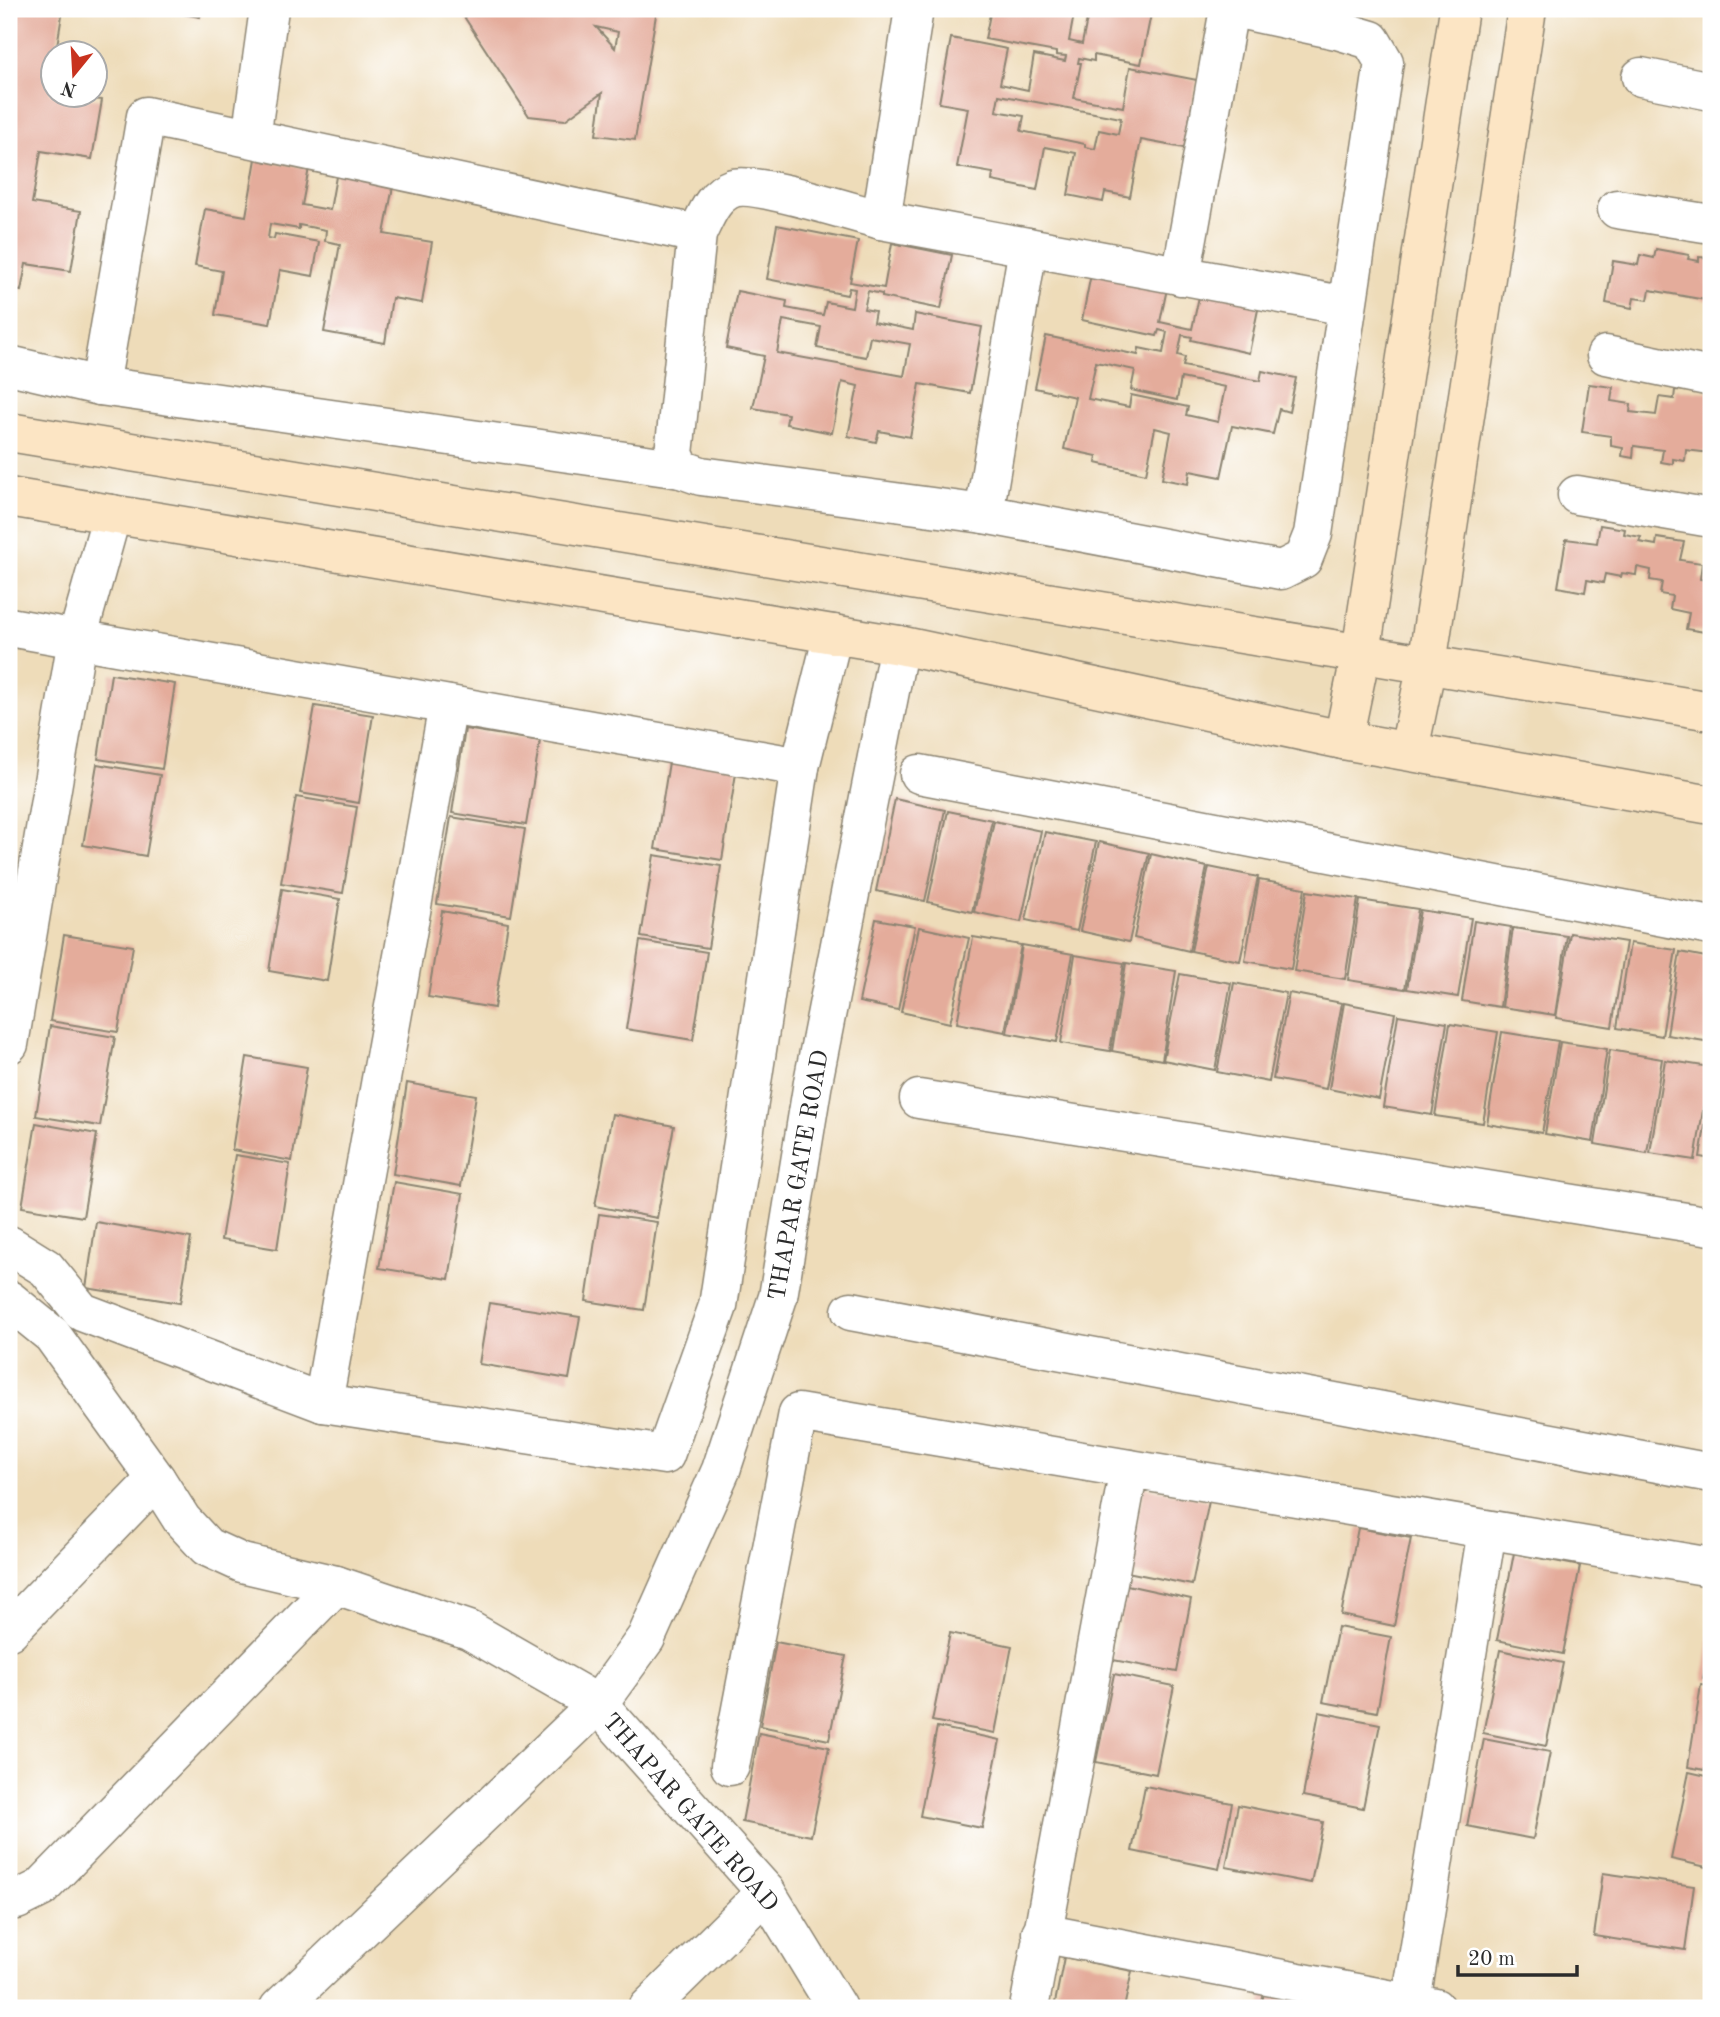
<svg xmlns="http://www.w3.org/2000/svg" width="1720" height="2017" font-family="'Old Standard TT',serif">
  <rect width="100%" height="100%" fill="#fff"/>
  <filter id="ink" filterUnits="userSpaceOnUse"><feTurbulence type="fractalNoise" baseFrequency=".0143" numOctaves="2"/><feDisplacementMap in="SourceGraphic" scale="14" xChannelSelector="R" yChannelSelector="G"/><feConvolveMatrix kernelMatrix="1 2 1 2 8 2 1 2 1" color-interpolation-filters="sRGB"/></filter>
  <filter id="wash" filterUnits="userSpaceOnUse"><feTurbulence type="fractalNoise" baseFrequency=".00686" numOctaves="4" result="noise"/><feDisplacementMap in="SourceGraphic" scale="28" xChannelSelector="R" yChannelSelector="G"/><feGaussianBlur stdDeviation="1.57" result="paint"/><feColorMatrix in="noise" values="0 0 0 0 0 0 0 0 0 0 0 0 0 0 0 0 0 1.4 0 .05"/><feComposite in="paint" operator="in"/></filter>
  <g filter="url(#wash)">
    <rect width="100%" height="100%" fill="#eedcb9"/>
    <g id="blocks">
      <g fill="#e4ac9b" fill-rule="evenodd">
        <path d="M9 9H63L56 52H52L50 91 52 94 102 100 92 159 41 151 32 203 81 211 71 271 26 264 21 291 9 289Z"/>
        <path d="M156 9H202L200 17Z"/>
        <path d="M459 9H657L635 140 596 135 602 93 565 120 529 116ZM596 27 618 32 615 48Z"/>
        <path d="M991 9H1075L1069 41 1082 44 1089 9H1123L1151 14 1141 64 1094 55V61L1079 58 1078 63H1081L1074 98 1123 107 1130 67 1197 80 1184 148 1141 140 1130 197 1105 192 1103 202 1068 195 1076 153 1045 147 1037 190 992 181 993 173 957 167 968 108 939 103 951 38 1007 49 1000 84 1028 90 1034 55 1065 61 1066 56 1056 55V52L985 39ZM999 95 1121 118 1118 134 1099 130 1095 149 1085 147V144L1021 131 1024 116 996 111Z"/>
        <path d="M256 159 309 168 302 205 330 210 337 171 394 181 384 234 432 242 422 303 392 298 385 343 324 332 340 244 325 241 326 230 299 225V229L270 224 268 238 274 239 275 234 319 242 313 276 280 270 270 324 215 315 222 271 195 266 205 209 246 216Z"/>
        <path d="M777 225 858 241 850 282 884 288 892 243 952 255 941 309 882 297V294L868 291 864 309 875 311 873 322 913 330 915 314 982 327 970 393 920 384 910 437 879 431 876 442 848 436 858 386 842 382 832 433 786 424 788 414 753 408 764 356 726 348 737 291 787 301 786 308 823 315 826 302 852 307 855 289 849 288 847 295 767 279ZM783 320 821 327 817 348 866 357 870 337 910 344 904 376 777 353Z"/>
        <path d="M1656 249 1689 255 1688 259 1699 261V257L1711 258V301L1650 290 1648 300 1634 298 1632 308 1606 303 1613 261 1638 265 1640 255 1654 258Z"/>
        <path d="M1093 264 1169 279 1160 322 1192 329 1202 283 1261 295 1249 353 1191 340 1192 337 1182 335 1178 355 1185 357 1183 366 1260 381 1262 371 1296 378 1289 412 1279 409 1273 434 1232 426 1221 477 1190 471 1188 484 1162 479 1171 432 1155 428 1146 474 1096 463 1097 456 1064 449 1075 397 1035 388 1046 336 1138 355 1139 348 1163 353 1167 332 1159 330 1157 336 1082 320ZM1096 362 1135 370 1131 390 1177 400 1181 378 1225 387 1218 422 1186 415 1188 407 1131 395 1129 407 1088 399Z"/>
        <path d="M1589 384 1613 387 1611 401 1631 404 1630 412 1656 415 1659 397 1674 399 1675 390 1711 392V453L1686 450 1685 461 1673 459V464L1661 462 1663 450 1634 446 1633 458 1622 456 1623 448 1611 446V436L1582 432Z"/>
        <path d="M1600 525 1625 529 1624 534 1641 537 1639 542 1656 545 1657 538 1684 542 1680 560 1702 563 1700 579 1711 581V633L1686 629 1689 613 1670 609 1672 596 1660 594 1662 582 1650 580 1651 570 1637 567 1636 575 1622 573 1621 577 1605 574 1603 583 1587 580 1585 592 1558 587 1566 539 1597 543Z"/>
        <path d="M111 674 175 684 162 769 98 759Z"/>
        <path d="M315 706 373 715 359 803 300 793Z"/>
        <path d="M465 729 540 741 526 825 452 813Z"/>
        <path d="M670 756 737 767 722 860 655 849Z"/>
        <path d="M97 764 160 775 146 856 83 845Z"/>
        <path d="M296 797 357 807 343 893 281 883Z"/>
        <path d="M895 799 945 810 925 901 876 891Z"/>
        <path d="M948 811 992 820 972 912 928 902Z"/>
        <path d="M451 817 525 829 511 916 437 904Z"/>
        <path d="M994 821 1041 831 1021 922 974 912Z"/>
        <path d="M1045 832 1096 842 1077 931 1026 920Z"/>
        <path d="M1099 842 1149 853 1129 942 1080 931Z"/>
        <path d="M1151 854 1207 867 1189 951 1134 938Z"/>
        <path d="M654 855 721 866 708 948 641 937Z"/>
        <path d="M1209 867 1258 877 1240 961 1191 951Z"/>
        <path d="M1259 880 1305 888 1291 969 1245 961Z"/>
        <path d="M282 889 340 899 327 981 269 971Z"/>
        <path d="M1307 891 1358 899 1345 979 1294 971Z"/>
        <path d="M1360 900 1418 909 1405 989 1348 980Z"/>
        <path d="M1420 910 1471 918 1458 997 1407 989Z"/>
        <path d="M442 911 508 923 494 1008 428 997Z"/>
        <path d="M876 919 915 926 898 1010 859 1002Z"/>
        <path d="M1474 921 1511 927 1500 1007 1462 1001Z"/>
        <path d="M919 927 969 938 950 1023 901 1012Z"/>
        <path d="M1513 928 1567 936 1555 1015 1502 1007Z"/>
        <path d="M1570 933 1626 942 1612 1027 1556 1018Z"/>
        <path d="M64 935 133 946 118 1032 50 1021Z"/>
        <path d="M973 937 1021 945 1005 1032 957 1023Z"/>
        <path d="M640 941 707 952 693 1040 626 1029Z"/>
        <path d="M1630 943 1676 950 1662 1036 1617 1028Z"/>
        <path d="M1022 945 1073 954 1057 1042 1007 1033Z"/>
        <path d="M1680 952 1711 958V1042L1667 1035Z"/>
        <path d="M1075 955 1124 963 1110 1051 1061 1043Z"/>
        <path d="M1126 963 1176 971 1162 1060 1112 1051Z"/>
        <path d="M1180 974 1231 983 1215 1070 1163 1060Z"/>
        <path d="M1234 983 1286 993 1269 1082 1217 1072Z"/>
        <path d="M1289 993 1342 1003 1326 1089 1273 1079Z"/>
        <path d="M1344 1003 1395 1013 1379 1099 1329 1089Z"/>
        <path d="M1398 1015 1447 1023 1432 1115 1383 1107Z"/>
        <path d="M1450 1024 1498 1032 1483 1123 1435 1116Z"/>
        <path d="M50 1026 115 1037 100 1126 36 1116Z"/>
        <path d="M1502 1032 1558 1041 1542 1133 1487 1124Z"/>
        <path d="M1560 1042 1607 1049 1593 1142 1545 1134Z"/>
        <path d="M1610 1050 1662 1059 1647 1153 1595 1144Z"/>
        <path d="M247 1057 307 1067 292 1161 232 1150Z"/>
        <path d="M1665 1060 1710 1067 1695 1160 1650 1153Z"/>
        <path d="M407 1083 476 1095 461 1186 393 1174Z"/>
        <path d="M1710 1095H1711V1159L1700 1157Z"/>
        <path d="M612 1114 674 1126 657 1218 595 1206Z"/>
        <path d="M36 1123 97 1134 83 1217 22 1207Z"/>
        <path d="M235 1155 290 1164 277 1249 221 1240Z"/>
        <path d="M394 1182 463 1194 449 1279 379 1268Z"/>
        <path d="M599 1214 657 1222 644 1310 586 1301Z"/>
        <path d="M96 1222 191 1238 180 1303 86 1288Z"/>
        <path d="M489 1303 580 1317 569 1379 479 1364Z"/>
        <path d="M1144 1487 1209 1501 1192 1585 1127 1572Z"/>
        <path d="M1358 1528 1411 1538 1394 1626 1341 1615Z"/>
        <path d="M1514 1553 1580 1566 1563 1654 1497 1640Z"/>
        <path d="M1127 1585 1191 1599 1177 1672 1113 1660Z"/>
        <path d="M1338 1627 1391 1637 1377 1712 1323 1702Z"/>
        <path d="M950 1633 1012 1646 995 1733 932 1721Z"/>
        <path d="M1710 1635 1711 1636V1680L1703 1679Z"/>
        <path d="M776 1642 846 1656 829 1740 760 1726Z"/>
        <path d="M1500 1650 1563 1663 1546 1746 1483 1733Z"/>
        <path d="M1114 1674 1174 1686 1156 1774 1096 1762Z"/>
        <path d="M1701 1685 1711 1686V1771L1688 1767Z"/>
        <path d="M1319 1712 1380 1724 1363 1808 1303 1796Z"/>
        <path d="M937 1727 1000 1740 982 1828 920 1816Z"/>
        <path d="M759 1733 829 1747 811 1836 742 1822Z"/>
        <path d="M1484 1739 1550 1752 1533 1839 1467 1826Z"/>
        <path d="M1689 1772 1711 1777V1868L1671 1859Z"/>
        <path d="M1145 1786 1232 1803 1219 1869 1132 1851Z"/>
        <path d="M1238 1805 1323 1822 1311 1883 1226 1867Z"/>
        <path d="M1603 1873 1694 1886 1685 1950 1594 1936Z"/>
        <path d="M1064 1957 1132 1971 1124 2008H1054Z"/>
        <path d="M1264 1992 1341 2008H1261Z"/>
      </g>
    </g>
  </g>
  <g filter="url(#ink)">
    <use href="#blocks" fill-opacity="0" stroke="#8c8472" stroke-width="2"/>
    <g fill="none" stroke-linecap="round" stroke-linejoin="round">
      <g stroke="#8c8472" stroke-width="41">
        <g id="street">
          <path d="M914 9 881 220C854 213 755 181 733 188 713 195 706 216 697 234L674 454 681 469 701 476 984 514 1281 570 1303 559 1313 534 1384 62 1371 40 1341 31 1238 9"/>
          <path d="M1641 77 1711 91"/>
          <path d="M251 138 269 9"/>
          <path d="M1617 209 1711 224"/>
          <path d="M881 220 1347 306"/>
          <path d="M1181 276 1229 9"/>
          <path d="M1606 355 1711 377"/>
          <path d="M9 365 100 386 681 469"/>
          <path d="M100 386 146 116 697 234"/>
          <path d="M1577 495 1711 518"/>
          <path d="M984 514 1028 247"/>
          <path d="M9 627 800 767"/>
          <path d="M919 774 1711 926"/>
          <path d="M9 1044 77 639 112 514"/>
          <path d="M919 1099 1711 1226"/>
          <path d="M9 1245 46 1268 82 1312 323 1403 665 1455 718 1306 800 767 833 634"/>
          <path d="M9 1300 52 1335 156 1479 182 1520 207 1547 242 1563 336 1585 469 1630 598 1704 766 1892 837 2008"/>
          <path d="M851 1311 1711 1473"/>
          <path d="M323 1403 448 705"/>
          <path d="M9 1631 156 1479"/>
          <path d="M730 1766 798 1413 1711 1567"/>
          <path d="M9 1897 17 1900 41 1888 336 1585"/>
          <path d="M1041 1933 1435 2008"/>
          <path d="M279 2008 598 1704 646 1638 721 1470 778 1297 813 1082 899 645"/>
          <path d="M648 2008 766 1892"/>
          <path d="M1029 2008 1129 1469"/>
          <path d="M1410 2008 1487 1530"/>
        </g>
      </g>
      <g stroke="#8c8472" stroke-width="41">
        <g id="secondary">
          <path d="M9 432 1711 711"/>
          <path d="M9 497 899 645 1343 740 1711 805"/>
          <path d="M1343 740 1361 653 1459 9"/>
          <path d="M1409 750 1427 664 1527 9"/>
        </g>
      </g>
      <use href="#street" stroke="#fff" stroke-width="38"/>
      <use href="#secondary" stroke="#fce5c4" stroke-width="38"/>
    </g>
  </g>
  <g text-anchor="middle" stroke-width="6" stroke-linejoin="round" paint-order="stroke">
    <g font-size="24" fill="#2b2b2b" stroke="#fff">
      <text transform="translate(798 1175) rotate(-80)" y="8">THAPAR GATE ROAD</text>
      <text transform="translate(691 1812) rotate(49)" y="8">THAPAR GATE ROAD</text>
    </g>
  </g>
  <rect width="1720" height="2017" fill="none" stroke="#fff" stroke-width="35"/>
  <g transform="translate(74 74) rotate(198)"><circle r="33" fill="#ffffff" stroke="#aaaaaa" stroke-width="2"/>
  <path d="M0-5L12 26L0 18L-12 26Z" fill="#c8321e"/>
  <text y="-10" font-size="19" font-weight="bold" text-anchor="middle" fill="#2b2b2b">N</text>
  </g>
  <path d="M1458 1965v10h119v-10" fill="none" stroke="#2b2b2b" stroke-width="3.5"/>
  <text x="1468" y="1965" font-size="21" fill="#2b2b2b" stroke="#ffffff" stroke-width="5" paint-order="stroke">20 m</text>
</svg>
